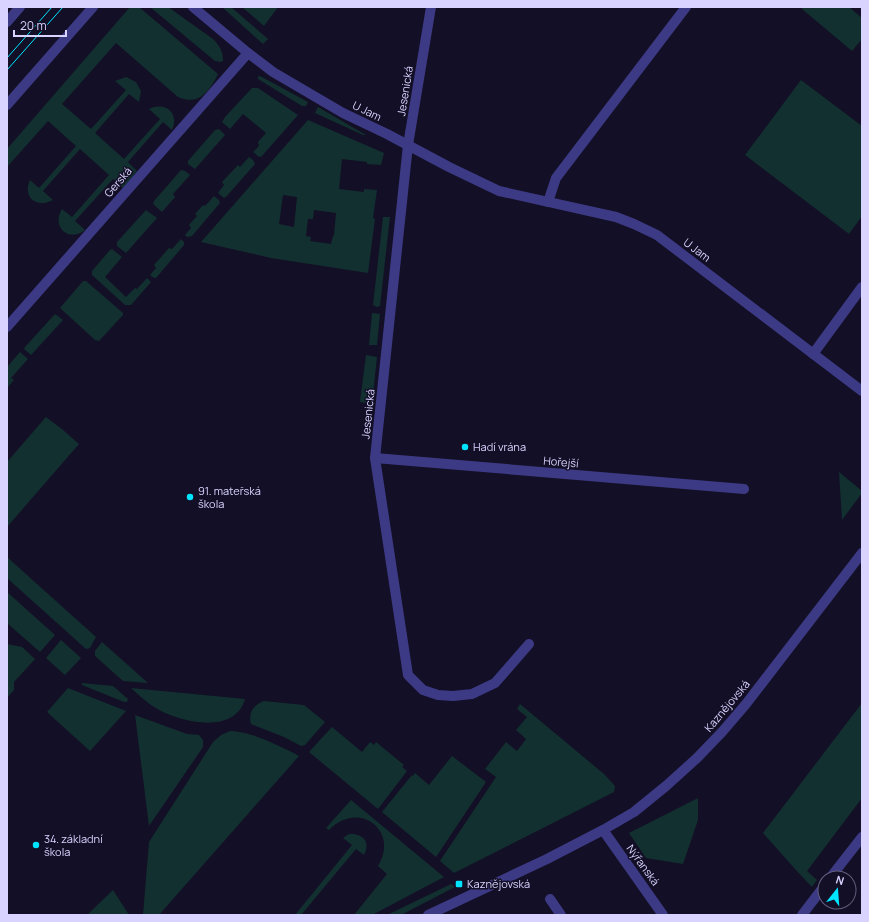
<svg xmlns="http://www.w3.org/2000/svg" width="869" height="922" font-family="Manrope,sans-serif">
  <rect width="100%" height="100%" fill="#130f26"/>
  <g fill="#12302f" fill-rule="evenodd">
    <path d="M130 7H139L218 74C209 92 199 106 178 97L116 43 62 104 91 129 126 90 115 81 126 77 136 82 141 91 139 102 129 94 95 133 124 159 160 119 149 109C165 101 180 113 172 130L163 122 128 162 137 171 123 188 113 179 75 221 85 230C69 243 51 227 62 209L72 217 109 175 80 149 43 191 53 200C37 209 22 197 30 180L39 188 76 146 48 121 7 167V149Z"/>
    <path d="M150 7H168L213 39C220 46 223 52 223 61L220 62 215 61Z"/>
    <path d="M222 7H231L268 39 263 44Z"/>
    <path d="M242 7H278L264 26Z"/>
    <path d="M803 7H849L862 18V39L852 51 802 9Z"/>
    <path d="M258 76 262 77 308 102 306 106H302L258 79Z"/>
    <path d="M801 80 862 126V216L849 234 745 155Z"/>
    <path d="M252 88H258L298 115 262 156 259 157 253 152 259 146 258 142 266 133 243 114 230 129 222 122 225 117Z"/>
    <path d="M318 107 366 135H363L315 113Z"/>
    <path d="M308 120 384 153 381 165 367 164V162L342 159 339 189 364 192V189L377 190 373 218 375 219 368 273 271 258 201 242ZM283 195 297 197 294 227 279 224ZM314 210 336 213 334 235 333 236 331 244 310 241 311 237 306 236 308 219H313Z"/>
    <path d="M219 129 225 135 195 169 188 164V161L215 130Z"/>
    <path d="M249 157 253 160 255 164 226 197 224 198 218 193 224 185 222 182 238 165 240 167Z"/>
    <path d="M181 170 185 171 190 175 173 194 175 197 162 212 153 204 154 201Z"/>
    <path d="M214 196 219 200 220 203 192 236 187 237 185 235 191 228 189 225 197 216 195 214 203 205 205 206Z"/>
    <path d="M146 210 157 218 126 253 117 246V242Z"/>
    <path d="M383 217H390L380 306 377 307 373 305Z"/>
    <path d="M181 239 184 242V245L156 278H154L150 275 156 268 154 265 169 248 172 249Z"/>
    <path d="M112 249 122 257 105 277 126 297 135 288 137 289 147 278 151 282 131 305H125L92 275V271L110 250Z"/>
    <path d="M83 281H86L123 313V315L99 341 95 340 60 308Z"/>
    <path d="M372 313 380 314 377 345H369Z"/>
    <path d="M55 314 63 320 31 355 24 349 25 347Z"/>
    <path d="M20 352 28 359 11 378 14 380 7 388V367Z"/>
    <path d="M366 355 377 357 372 404 360 402Z"/>
    <path d="M46 417 63 430 79 444 7 527V462Z"/>
    <path d="M839 472 862 491V493L842 520Z"/>
    <path d="M7 557 96 637 90 648 86 649 7 578Z"/>
    <path d="M7 592 55 635 40 652 7 623Z"/>
    <path d="M61 640 81 658 65 675 46 658Z"/>
    <path d="M102 642 148 683 123 681 95 656V651Z"/>
    <path d="M7 644 22 647 35 659 14 682V690L7 698Z"/>
    <path d="M82 683 113 686 128 699 127 702H124L82 685Z"/>
    <path d="M68 688 126 711 90 751 47 712Z"/>
    <path d="M131 688 245 699C235 734 185 723 161 711 149 705 140 696 131 688Z"/>
    <path d="M264 701 304 705 325 722 305 745 301 746 284 737 251 724C248 713 253 705 264 701Z"/>
    <path d="M862 703V798L807 871 817 880 812 887 795 869 763 833Z"/>
    <path d="M520 704 604 774 615 786 614 792 454 873 440 861 496 777 485 769 506 742 517 751 526 739 516 730 527 717 517 709Z"/>
    <path d="M135 715 187 734 199 735 203 740V747L149 826Z"/>
    <path d="M332 727 362 752 370 742 374 745 376 742 404 765 402 767 407 771 378 809 309 752Z"/>
    <path d="M230 731C250 731 282 747 299 756L159 915H143L149 842 213 742 221 735Z"/>
    <path d="M452 756 486 782 436 857 382 812 412 775 413 776 415 773 429 785Z"/>
    <path d="M698 798V820L683 864 646 858 629 833Z"/>
    <path d="M351 800 444 877 372 915H354L387 874 378 866C400 831 359 799 329 830L326 828Z"/>
    <path d="M349 834C363 833 371 842 364 855L356 849 301 915H295L352 845 343 838Z"/>
    <path d="M451 884 455 887 401 915H387Z"/>
    <path d="M113 890 129 915H87Z"/>
  </g>
  <g fill="none" stroke-linecap="round" stroke-linejoin="round">
    <g stroke="#3d3a85" stroke-width="10">
      <path d="M193 7 248 53 273 72 343 113 387 134 449 167 499 191 616 217 634 224 657 235 862 391"/>
      <path d="M431 7 408 145 375 458 408 675 423 690 438 695 453 696 472 694 495 683 529 644"/>
      <path d="M548 202 556 178 686 7"/>
      <path d="M7 327 248 53"/>
      <path d="M813 354 862 287"/>
      <path d="M375 458 744 489"/>
      <path d="M603 830 663 915"/>
      <path d="M830 878 862 837"/>
      <path d="M550 899 561 915"/>
      <path d="M428 915 547 859 603 830 634 812 666 786 697 758 722 732 746 704 862 553"/>
      <path d="M802 915 825 885"/>
    </g>
    <g stroke="#3d3a85" stroke-width="10">
      <path d="M7 22 20 7"/>
      <path d="M7 105 93 7"/>
    </g>
    <g stroke="#00e5ff" stroke-width="1">
      <path d="M7 58 52 7"/>
      <path d="M7 70 63 7"/>
    </g>
  </g>
  <g fill="#00e5ff" stroke="#130f26" stroke-width="1.5">
    <circle cx="465" cy="447" r="4"/>
    <circle cx="190" cy="497" r="4"/>
    <circle cx="36" cy="845" r="4"/>
    <rect x="455" y="880" width="8" height="8" rx="2"/>
  </g>
  <g text-anchor="middle" stroke-width="3" stroke-linejoin="round" paint-order="stroke">
    <g font-size="11" fill="#d9d4ff" stroke="#130f26">
      <text transform="translate(405 91) rotate(-81)" y="4">Jesenická</text>
      <text transform="translate(367 111) rotate(26)" y="4">U Jam</text>
      <text transform="translate(118 182) rotate(-49)" y="4">Gerská</text>
      <text transform="translate(697 250) rotate(37)" y="4">U Jam</text>
      <text transform="translate(368 414) rotate(-84)" y="4">Jesenická</text>
      <text transform="translate(561 462) rotate(5)" y="4">Hořejší</text>
      <text transform="translate(727 706) rotate(-50)" y="4">Kaznějovská</text>
      <text transform="translate(643 865) rotate(54)" y="4">Nýřanská</text>
    </g>
    <g font-size="11" fill="#d9d4ff" stroke="#130f26" text-anchor="start">
      <text x="473" y="451">Hadí vrána</text>
      <text x="198" y="495">91. mateřská<tspan x="198" dy="13">škola</tspan></text>
      <text x="44" y="843">34. základní<tspan x="44" dy="13">škola</tspan></text>
      <text x="467" y="888">Kaznějovská</text>
    </g>
  </g>
  <rect width="869" height="922" fill="none" stroke="#d9d4ff" stroke-width="16"/>
  <g transform="translate(837 890) rotate(17)"><circle r="19" fill="#130f26" stroke="#625e7d"/>
  <path d="M0-3L7 15L0 10L-7 15Z" fill="#00e5ff"/>
  <text y="-6" font-size="11" font-weight="bold" text-anchor="middle" fill="#d9d4ff">N</text>
  </g>
  <path d="M14 30v6h52v-6" fill="none" stroke="#d9d4ff" stroke-width="2"/>
  <text x="20" y="30" font-size="12" fill="#d9d4ff" stroke="#130f26" stroke-width="3" paint-order="stroke">20 m</text>
</svg>
